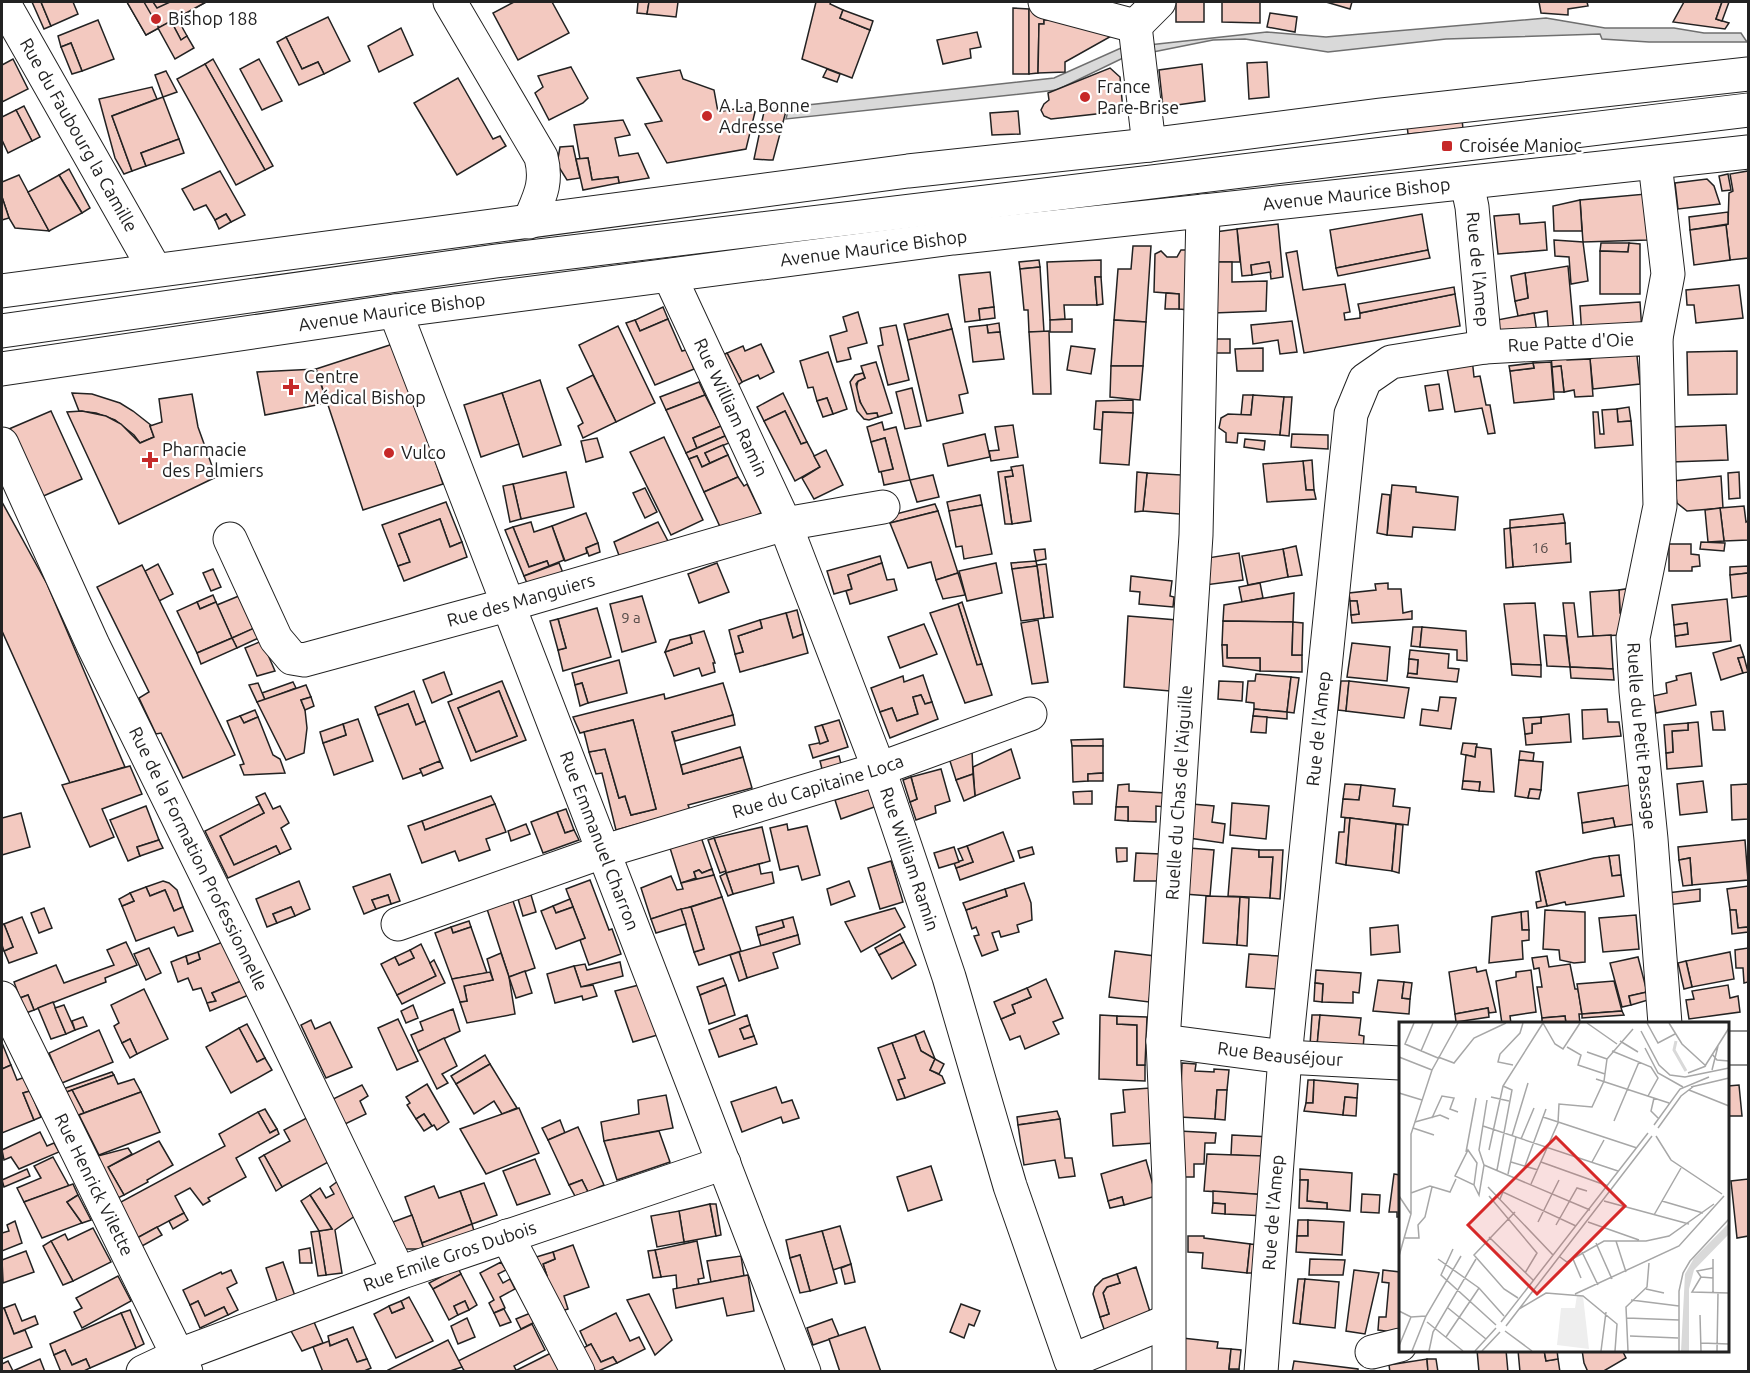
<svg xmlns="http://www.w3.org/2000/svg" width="1750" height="1373" font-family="Ubuntu,sans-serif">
  <rect width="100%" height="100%" fill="#fff"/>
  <path fill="#d9d9d9" stroke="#6f6f6f" stroke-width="1.5" d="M1546 18 1605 28H1674L1704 33H1741L1747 42H1649L1602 39 1600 34 1446 39 1328 52 1245 39 1213 40 1123 58 1057 90 786 119 789 107 1054 78 1121 48 1267 32 1326 37Z"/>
  <g fill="#f3c9c0" stroke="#222" stroke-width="1.5" fill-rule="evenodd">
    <path d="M32 2H41L51 26 44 29Z"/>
    <path d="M41 2H73L78 14 51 26Z"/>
    <path d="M127 2H144L159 28 146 35Z"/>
    <path d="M127 2H206L146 35Z"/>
    <path d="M144 2H153L157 8 170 2H206L159 28Z"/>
    <path d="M514 2H552L569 33 518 60 493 13Z"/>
    <path d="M638 2H649L647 14 637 13Z"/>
    <path d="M649 2H678L676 17 647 14Z"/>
    <path d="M816 2H831L830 4 843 10 840 18 870 30 852 78 802 59Z"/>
    <rect x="1176" y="2" width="28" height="20"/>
    <path d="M1222 2H1260V23L1222 22Z"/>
    <path d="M1326 2H1352L1350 9Z"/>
    <path d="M1539 2H1587L1588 6 1568 9V15L1541 13Z"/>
    <path d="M1684 2H1722L1716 19 1729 23 1725 29 1673 22Z"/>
    <path d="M1722 2H1729L1722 21 1716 19Z"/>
    <path d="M1013 8 1029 9V74H1013Z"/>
    <path d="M1029 9 1044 11V24H1039L1038 73 1029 74Z"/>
    <path d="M843 10 873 21 870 30 840 18Z"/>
    <path d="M1270 13 1297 17 1295 32 1267 27Z"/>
    <path d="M328 17 350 61 324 74 318 62 302 69 286 37Z"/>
    <path d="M177 18 187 36 181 40 171 21Z"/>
    <path d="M98 20 114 59 82 71 71 43 61 47 58 36Z"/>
    <path d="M1044 20H1088L1115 34 1065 62V72L1038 73 1039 24H1044Z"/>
    <path d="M171 21 181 40 187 36 194 48 175 59 158 28Z"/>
    <path d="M401 28 413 55 379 72 368 46Z"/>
    <path d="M977 32 981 47 970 49 971 58 943 64 937 40Z"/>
    <path d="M286 37 302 69 318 62 324 74 299 85 277 42Z"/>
    <path d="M71 43 82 71 72 74 61 47Z"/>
    <path d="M13 59 28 89 2 102V65Z"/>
    <path d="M213 59 273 166 265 170 205 64Z"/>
    <path d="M259 59 282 101 262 110 240 69Z"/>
    <path d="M1267 62 1269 97 1249 99 1247 63Z"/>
    <path d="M205 64 265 170 236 185 177 79Z"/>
    <path d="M1202 64 1205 101 1163 107 1159 70Z"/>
    <path d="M571 67 588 98 583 103 549 120 535 93 543 87 538 76Z"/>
    <path d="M1110 68 1120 77 1123 111 1051 119 1044 116 1041 110 1044 104 1049 100 1048 93Z"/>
    <path d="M827 69 840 74 837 82 823 77Z"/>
    <path d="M680 70 683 79 714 90 718 112 746 107 755 112 746 149 667 163 645 124 662 121 637 78Z"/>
    <path d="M166 71 177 92 163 97 155 75Z"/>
    <path d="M458 78 493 139 500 136 506 146 457 175 414 103Z"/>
    <path d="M152 87 157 99 112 116 132 171 124 174 115 158 99 99Z"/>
    <path d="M163 97 179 139 141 153 146 166 132 171 112 116Z"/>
    <path d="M24 106 40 137 32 141 16 110Z"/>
    <path d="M765 107 786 111 773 160H769L754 159Z"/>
    <path d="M16 110 32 141 8 153 2 140V117Z"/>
    <path d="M1018 111 1020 134 992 135 990 113Z"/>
    <path d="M1462 119 1463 129 1408 134 1407 125Z"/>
    <path d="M623 120 630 135 615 138 619 156 638 153 649 178 619 183 618 177 592 180 588 158 580 159 574 125Z"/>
    <path d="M179 139 184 153 146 166 141 153Z"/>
    <path d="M573 146 580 178 567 180 557 164 560 147Z"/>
    <path d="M588 158 592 180 618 177 619 183 583 190 576 159Z"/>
    <path d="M69 169 90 208 82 213 59 175Z"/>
    <path d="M220 171 245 215 231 222 226 214 215 220 206 205 194 210 182 189Z"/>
    <path d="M1748 171V258L1730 260 1726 225 1728 224 1729 193 1733 191 1730 174Z"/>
    <path d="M1728 174 1731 190 1722 191 1719 176Z"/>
    <path d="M19 175 28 192 49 231 15 228 9 218 2 197V182Z"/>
    <path d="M59 175 82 213 49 231 28 192Z"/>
    <path d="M1707 179 1714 186 1720 204 1678 209 1675 183Z"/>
    <path d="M1646 194 1648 240 1583 242 1580 200Z"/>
    <path d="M2 197 9 218 2 220Z"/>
    <path d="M1580 200 1582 231H1554L1553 206Z"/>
    <path d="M1728 212V224L1690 230 1689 217Z"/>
    <path d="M226 214 231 222 219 229 215 220Z"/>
    <path d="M1422 214 1428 250 1336 268 1330 230Z"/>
    <path d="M1519 214 1520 224 1545 222 1547 250 1498 254 1494 216Z"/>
    <path d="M1278 224 1283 277 1271 279 1269 262 1251 265 1252 275 1242 276 1237 229Z"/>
    <path d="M1726 225 1730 260 1694 265 1690 230Z"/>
    <path d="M1237 229 1240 262H1214L1215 232Z"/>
    <path d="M1554 240 1583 242 1588 281 1571 284 1569 257 1555 256Z"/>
    <path d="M1601 243H1629L1628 252 1600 251Z"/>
    <path d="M1629 243 1640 244V294H1600V251L1628 252Z"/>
    <path d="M1133 246H1151L1146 322 1114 320 1118 269H1131Z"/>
    <path d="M1181 250H1191L1189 310 1179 309V294L1154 292 1155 254 1161 251 1167 257H1177Z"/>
    <path d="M1428 250 1430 258 1338 276 1336 268Z"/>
    <path d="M1297 251 1303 290 1345 284 1350 312 1344 313 1345 320 1360 318V313L1455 294 1460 326 1304 353 1286 253Z"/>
    <path d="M1039 260 1040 267 1020 269 1019 262Z"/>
    <path d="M1101 260V277H1095L1097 305H1064L1065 319 1050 320 1047 262Z"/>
    <path d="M1214 262H1232V282L1267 281 1266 311 1213 313Z"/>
    <path d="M1269 262 1271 272 1252 275 1251 265Z"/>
    <path d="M1568 266 1574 332 1549 335 1547 311 1518 316 1515 301 1528 298 1525 273Z"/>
    <path d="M1040 267 1044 332H1029L1028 310H1024L1020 269Z"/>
    <path d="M990 272 994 307 979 309 980 320 965 322 959 275Z"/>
    <path d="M1525 273 1528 298 1515 301 1511 276Z"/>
    <path d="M1095 277H1101L1103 304 1097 305Z"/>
    <path d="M1739 285 1743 318 1696 323 1694 305H1687L1686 290Z"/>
    <path d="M1454 287 1455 294 1360 313 1358 304Z"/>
    <path d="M1166 293 1179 294V309H1165Z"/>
    <path d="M1640 302 1642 332 1582 337 1580 306Z"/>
    <path d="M663 307 668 319 640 331 635 320Z"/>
    <path d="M994 307 995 318 980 320 979 309Z"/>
    <path d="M858 312 867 343 848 348 851 359 837 362 830 336 847 331 843 317Z"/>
    <path d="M1534 313 1538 339 1501 341 1497 320Z"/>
    <path d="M948 314 952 329 908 340 904 324Z"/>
    <path d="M668 319 682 351 686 350 694 369 655 385 626 323 635 320 640 331Z"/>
    <path d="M1072 319V332H1050V320Z"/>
    <path d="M1114 320 1146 322 1143 366H1111Z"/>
    <path d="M1292 321 1297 352 1280 354 1278 340 1253 344 1251 325Z"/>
    <path d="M999 323 1000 332 988 333 987 325Z"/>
    <path d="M896 325 909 380 888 385 878 346 883 345 880 328Z"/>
    <path d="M987 325 988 333 1000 332 1004 359 973 362 969 327Z"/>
    <path d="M618 326 655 403 616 422 579 345Z"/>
    <path d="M952 329 968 393 959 395 963 413 927 421 908 340Z"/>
    <path d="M1049 331 1051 394H1033L1029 332Z"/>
    <rect x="1216" y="339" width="14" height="14"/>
    <path d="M396 343 443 484 363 510 316 369Z"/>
    <path d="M761 344 774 372 760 379 758 375 742 382 727 353 743 346 745 351Z"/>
    <path d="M1071 346 1095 349 1091 374 1067 370Z"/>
    <path d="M1642 346V356H1637L1640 384 1593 389 1590 359 1592 358V351Z"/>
    <path d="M1263 348V371H1237L1235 349Z"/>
    <path d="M1737 351V394L1688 395 1687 352Z"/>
    <path d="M828 352 847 409 833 414 827 398 817 401 813 387 808 388 800 361Z"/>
    <path d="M727 353 742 382 737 386 721 356Z"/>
    <path d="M1565 354 1567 360 1590 359 1593 396 1575 397 1574 390 1564 392 1561 366 1552 367 1551 355Z"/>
    <path d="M1472 358 1474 377 1480 376 1486 405H1490L1495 433 1488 434 1482 408 1455 412 1446 363Z"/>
    <path d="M876 362 892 413 878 417 877 413 867 414 863 410 856 389 858 381 865 378 861 366Z"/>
    <path d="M1551 362 1554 399 1514 403 1510 371 1534 368 1533 363Z"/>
    <path d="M1533 363 1534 368 1510 371 1509 366Z"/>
    <path d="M1111 366H1143L1140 400 1110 397Z"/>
    <path d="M1561 366 1564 392H1554L1552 367Z"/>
    <path d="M316 369 327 403 265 415 257 372Z"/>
    <path d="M863 373 865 378 858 381 856 384 860 402 867 414 877 413 878 417 869 420 864 419 857 411 850 382 855 375Z"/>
    <path d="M593 375 616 422 583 438 578 426 583 423 567 388Z"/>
    <path d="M540 380 561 445 523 457 502 393Z"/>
    <path d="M699 382 705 395 666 410 660 397Z"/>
    <path d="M1439 384 1443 409 1429 411 1425 386Z"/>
    <path d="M912 388 921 426 905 429 896 392Z"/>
    <path d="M72 393 92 394 120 403 133 411 152 426H150L154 437 140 443 134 435 115 420 96 413 79 411Z"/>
    <path d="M502 393 519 444 481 457 464 405Z"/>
    <path d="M783 393 807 442 801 444 785 411 764 421 757 407Z"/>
    <path d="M192 394 198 427 216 477 119 524 67 412 82 411 106 416 121 424 140 443 154 437 150 426 162 422 159 399Z"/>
    <path d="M705 395 721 426 693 438 697 448 686 453 666 410Z"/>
    <path d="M1243 395H1253L1251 415H1241Z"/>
    <path d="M1253 395 1284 397 1280 435 1238 433 1237 443 1226 442V433L1219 428 1221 418 1228 414 1251 415Z"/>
    <path d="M1284 397H1292L1289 436 1280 435Z"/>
    <path d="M827 398 833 414 823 417 817 401Z"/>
    <path d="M1133 400V413L1103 412 1102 430 1094 429 1096 401Z"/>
    <path d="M1629 407 1631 421 1618 422 1617 409Z"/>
    <path d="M1617 409 1618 422 1631 421 1633 445 1595 448 1593 412H1598L1600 434H1604L1602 410Z"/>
    <path d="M51 411 82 479 39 498 9 429Z"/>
    <path d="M785 411 801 444 807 442 820 467 795 481 764 421Z"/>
    <path d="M1103 412 1133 413 1129 465 1100 463Z"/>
    <path d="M882 422 884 430 896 427 910 480 884 485 881 471 893 469 885 438 871 442 867 427Z"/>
    <path d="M1013 425 1018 457 991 461 989 451 999 450 995 427Z"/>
    <path d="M1726 425 1728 460 1671 462 1670 427Z"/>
    <path d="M721 426 725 436 697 448 693 438Z"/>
    <path d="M985 434 990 457 948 466 943 444Z"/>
    <path d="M1292 434 1328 435V449L1291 447Z"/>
    <path d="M725 436 729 443 705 453 710 463 702 467 697 456 689 459 686 453Z"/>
    <path d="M664 437 703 520 671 535 630 452Z"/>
    <path d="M597 438 603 457 586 462 581 441Z"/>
    <path d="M885 438 893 469 879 472 871 442Z"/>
    <path d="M1245 439 1265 441 1264 450 1244 447Z"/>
    <path d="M723 445 728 455 710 463 705 453Z"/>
    <path d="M826 450 843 485 814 499 802 478 820 467 814 456Z"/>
    <path d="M728 455 738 477 704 492 689 459 697 456 702 467Z"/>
    <path d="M1312 460 1314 490H1306L1303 461Z"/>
    <path d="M1303 461 1306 490H1314L1316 499 1267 502 1263 464Z"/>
    <path d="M1023 465 1031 521 1012 524 1005 477 1013 476 1011 467Z"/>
    <path d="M1181 469 1191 515 1143 511 1147 473 1181 475Z"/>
    <path d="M1012 470 1013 476 1005 477 1012 524H1005L998 472Z"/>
    <path d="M566 472 574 507 521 519 513 484Z"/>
    <path d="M1137 472 1147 473 1143 511 1135 512Z"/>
    <path d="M1739 472 1740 498 1729 499 1728 473Z"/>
    <path d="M933 475 939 497 917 502 910 480Z"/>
    <path d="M1721 476 1723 508 1687 511 1677 503 1673 481Z"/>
    <path d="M738 477 744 486 747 484 761 513 722 531 704 492Z"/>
    <path d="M513 484 521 519 510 522 503 486Z"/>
    <path d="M1392 485 1416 487V492L1458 497 1455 530 1413 527 1412 537 1387 535Z"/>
    <path d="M645 488 657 512 645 518 633 493Z"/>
    <path d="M1382 494 1390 495 1387 535 1377 533Z"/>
    <path d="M980 495 982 505 949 511 947 502Z"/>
    <path d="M2 502 47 584 125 767 70 783 2 631Z"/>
    <path d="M446 502 462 542 450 547 440 519 399 534 410 562 398 566 382 525Z"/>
    <path d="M935 504 938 511 890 523 888 516Z"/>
    <path d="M982 505 992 554 964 559 962 546 956 547 949 511Z"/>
    <path d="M1744 506 1746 522 1748 521V540L1724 541 1720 508Z"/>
    <path d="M1720 508 1724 541 1708 542 1705 510Z"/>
    <path d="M938 511 958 573 936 580 931 562 908 568 890 523Z"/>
    <path d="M586 513 598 543 586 548 587 553 565 561 552 526Z"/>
    <path d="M1563 514 1565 523 1510 528V520Z"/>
    <path d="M440 519 450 547 462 542 467 557 404 581 398 566 410 562 399 534Z"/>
    <path d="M531 522 534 532 552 526 564 560 549 566 547 561 529 567 513 527Z"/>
    <path d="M658 522 670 545 620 558 614 542Z"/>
    <path d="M1565 523 1566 544 1570 543 1571 562 1513 567 1510 528Z"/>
    <path d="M513 527 529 567 547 561 549 566 524 576 505 530Z"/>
    <path d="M1510 528 1513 567 1506 568 1504 529Z"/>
    <path d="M1701 542 1725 543 1724 551 1700 549Z"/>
    <path d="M598 543 600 552 589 556 586 548Z"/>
    <path d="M1669 544H1691V554L1699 555 1700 566 1692 567V571H1669Z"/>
    <path d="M1296 546 1302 575 1288 577 1283 549Z"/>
    <path d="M1045 549 1046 559 1036 561 1034 550Z"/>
    <path d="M1283 549 1288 577 1248 585 1242 556Z"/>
    <path d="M1239 553 1243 580 1205 585 1201 559Z"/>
    <path d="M880 556 882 563 848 575 852 589 834 594 827 571Z"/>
    <path d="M1036 561 1037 566 1012 569 1011 563Z"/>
    <path d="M559 563 565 578 529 588 524 576Z"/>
    <path d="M717 563 729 592 699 603 688 574Z"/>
    <path d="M882 563 887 580 894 579 897 590 850 604 846 591 852 589 848 575Z"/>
    <path d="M996 563 1002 593 967 601 959 571Z"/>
    <path d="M158 564 173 594 159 601 145 571Z"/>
    <path d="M1046 564 1053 617 1044 618 1037 565Z"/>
    <path d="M142 565 235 755 183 778 161 733 156 734 139 698 149 692 97 587Z"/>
    <path d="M1037 566 1044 618 1021 621 1012 569Z"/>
    <path d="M1748 566V573L1730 575V567Z"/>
    <path d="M213 569 221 587 211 591 203 573Z"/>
    <path d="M958 573 965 595 943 599 936 580Z"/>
    <path d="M1748 573V596L1732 598 1730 575Z"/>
    <path d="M1131 576 1172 581 1170 596 1174 597 1173 607 1139 604 1140 592 1130 591Z"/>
    <path d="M1260 583 1263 598 1242 602 1239 587Z"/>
    <path d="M1388 583V589H1401L1403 613 1412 611V619L1352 623 1351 615 1359 614 1357 601H1350L1349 593 1376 590 1375 584Z"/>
    <path d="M1632 588 1628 613H1620L1619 590Z"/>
    <path d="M1619 590 1620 613H1628L1625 635 1593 636 1590 592Z"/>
    <path d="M246 593 261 625 232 638 217 605Z"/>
    <path d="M1294 593 1293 622 1223 621 1224 605Z"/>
    <path d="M213 595 216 602 200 609 197 602Z"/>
    <path d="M642 596 656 642 622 652 610 604Z"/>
    <path d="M1727 599 1731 641 1676 647 1675 636 1688 634 1687 623 1674 625 1672 605Z"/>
    <path d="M1350 601H1357L1359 614 1351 615Z"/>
    <path d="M197 602 200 609 216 602 232 638 197 653 177 611Z"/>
    <path d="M962 602 982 664 977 665 958 604Z"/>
    <path d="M1535 603 1541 665 1511 664 1504 604Z"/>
    <path d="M1563 603H1574L1578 637 1611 635 1613 669 1570 667Z"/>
    <path d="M958 604 977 665 982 664 992 695 965 703 930 613Z"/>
    <path d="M597 608 611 657 563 671 558 650 566 648 558 619Z"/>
    <path d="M797 610 803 634 793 638 786 613Z"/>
    <path d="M786 613 793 638 803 634 808 653 740 672 735 654 743 652 738 636 762 628 760 620Z"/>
    <path d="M1128 616 1177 620 1170 691 1124 687Z"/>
    <path d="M558 619 566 648 558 650 550 621Z"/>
    <path d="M760 620 762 628 738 636 743 652 735 654 729 630Z"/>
    <path d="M1038 620 1048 682 1032 684 1021 623Z"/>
    <path d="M1223 621 1293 622 1292 655H1302V672L1260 671V658H1227V645H1222Z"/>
    <path d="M1293 622 1303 623 1302 655H1292Z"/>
    <path d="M1687 623 1688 634 1675 636 1674 625Z"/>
    <path d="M924 624 937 654 900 668 888 637Z"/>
    <path d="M261 625 265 635 237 648 232 638Z"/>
    <path d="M1413 627H1422L1420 647 1411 646Z"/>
    <path d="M1422 627 1466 631 1467 661 1457 660V650L1420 647Z"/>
    <path d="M704 631 715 663H713L715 672 702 676 699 668 674 676 665 652 692 643 690 635Z"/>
    <path d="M690 635 692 643 665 652 670 640Z"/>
    <path d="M1544 635 1566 636 1570 667 1547 666Z"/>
    <path d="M232 638 237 648 201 664 197 653Z"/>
    <path d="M262 641 275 671 257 676 245 648Z"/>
    <path d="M1352 643 1390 647 1387 681 1347 677Z"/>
    <path d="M1222 645H1227V658H1260V671L1223 666Z"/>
    <path d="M1740 645 1744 657 1738 658 1743 673 1721 680 1713 653Z"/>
    <path d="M1410 650 1449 654 1448 668 1459 669 1457 682 1407 677 1408 673 1417 674 1418 660 1409 659Z"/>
    <path d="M1744 657 1748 672 1743 673 1738 658Z"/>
    <path d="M1409 659 1418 660 1417 674 1408 673Z"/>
    <path d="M619 660 627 693 588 703 582 683 575 685 572 673Z"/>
    <path d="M1511 664 1541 665V677L1512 675Z"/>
    <path d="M1570 667 1613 669 1614 680 1571 678Z"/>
    <path d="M444 672 452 694 432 703 423 680Z"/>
    <path d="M1691 673 1696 705 1656 713 1653 696 1667 693 1666 683 1677 680 1676 676Z"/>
    <path d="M1256 674 1291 677 1287 712 1254 709V703L1246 702 1248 681H1255Z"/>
    <path d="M923 675 932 702 925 704 921 695 913 697 918 714 897 721 892 708 880 712 871 688 903 676 904 682Z"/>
    <path d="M1291 677 1299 678 1294 713 1287 712Z"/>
    <path d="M502 681 526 740 471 761 448 702ZM499 691 517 736 476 752 458 708Z"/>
    <path d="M1219 681 1243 682 1242 701 1218 699Z"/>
    <path d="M1341 681H1349L1346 711 1338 710Z"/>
    <path d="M1349 681 1409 688 1404 718 1346 711Z"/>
    <path d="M293 682 296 688 265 700 262 693Z"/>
    <path d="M258 683 265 700 257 702 249 685Z"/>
    <path d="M582 683 588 703 580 706 575 685Z"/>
    <path d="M723 683 733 715 672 732 683 774 743 757 752 788 688 805 690 810 616 830 602 773 596 774 589 752 605 749 619 798 625 796 631 815 656 809 633 720 580 733 573 717 664 694 665 699Z"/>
    <path d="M306 685 311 697 301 700 305 710 307 728 304 753 286 760 257 702Z"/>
    <path d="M414 691 425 721 416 725 408 704 378 715 375 707Z"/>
    <path d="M499 691 517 736 476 752 458 708Z"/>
    <path d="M921 695 925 704 932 702 938 719 890 738 880 712 892 708 897 721 918 714 913 697Z"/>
    <path d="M311 697 314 706 305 710 301 700Z"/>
    <path d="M1440 697 1456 698 1451 729 1420 725 1422 709 1438 711Z"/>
    <path d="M408 704 416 725 425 721 440 761 420 769 422 772 403 779 378 715Z"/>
    <path d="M1254 709 1287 712V719L1253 716Z"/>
    <path d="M1607 709 1608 722H1619L1621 736 1583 739 1582 710Z"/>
    <path d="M255 710 258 717 244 723 240 716Z"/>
    <path d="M1723 711 1725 730H1713L1711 712Z"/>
    <path d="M1569 714 1571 742 1526 745 1525 734 1532 733V724L1541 723V717Z"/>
    <path d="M733 715 735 725 675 741 672 732Z"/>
    <path d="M240 716 244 723 258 717 273 755 280 759 285 773 244 775 240 765 244 764 227 721Z"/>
    <path d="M1253 716 1267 717 1266 733 1251 732Z"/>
    <path d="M1541 717V723L1532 724V733L1525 734 1523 718Z"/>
    <path d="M358 719 373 761 334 775 323 743 346 735 343 724Z"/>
    <path d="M633 720 656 809 631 815 625 796 619 798 605 749 589 752 584 732Z"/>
    <path d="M839 720 848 747 813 758 809 745 828 741 822 725Z"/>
    <path d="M1698 722 1702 766 1667 769 1666 753 1673 752 1672 731 1688 730V723Z"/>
    <path d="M1688 723V730L1672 731 1673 752 1666 753 1664 725Z"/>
    <path d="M343 724 346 735 323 743 320 732Z"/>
    <path d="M822 725 828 741 820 744 815 727Z"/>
    <path d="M1103 739V746H1072L1071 740Z"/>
    <path d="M1463 743 1477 744 1475 757 1461 754Z"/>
    <path d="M1072 746H1103V773L1088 774V781L1073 782Z"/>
    <path d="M740 747 743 757 683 774 681 765Z"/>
    <path d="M1476 747 1491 749 1494 792 1479 791 1480 782 1463 781 1466 755 1475 757Z"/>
    <path d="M1011 749 1020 778 975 796 973 767Z"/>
    <path d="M972 750 973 774 956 780 949 758Z"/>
    <path d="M1520 751 1534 753 1533 761 1519 760Z"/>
    <path d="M839 756 841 764 822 769 820 761Z"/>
    <path d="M1519 760 1543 762 1541 790 1530 789 1528 798 1515 796Z"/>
    <path d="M440 761 443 768 423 776 420 769Z"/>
    <path d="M130 766 142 794 102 809 114 837 90 847 62 785Z"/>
    <path d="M941 769 950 801 935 806 936 813 916 820 910 802 917 799 911 777Z"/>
    <path d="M1103 773V781H1088V774Z"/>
    <path d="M973 774 975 796 964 801 956 780Z"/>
    <path d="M911 777 917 799 910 802 903 780Z"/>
    <path d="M1463 781 1480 782 1479 791 1462 789Z"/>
    <path d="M1703 781 1707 812 1680 815 1677 784Z"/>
    <path d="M1129 784V791L1166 793V807L1156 806V822L1128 821V807H1116L1118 785Z"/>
    <path d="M1345 784 1361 785 1359 800 1343 799Z"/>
    <path d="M1748 784V819L1732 820 1731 785Z"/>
    <path d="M1361 785 1395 789 1393 806 1410 808 1408 825 1341 817 1343 799 1359 800Z"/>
    <path d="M1629 785 1635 824 1615 827 1613 818 1582 823 1578 793Z"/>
    <path d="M871 789 877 806 841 819 835 800Z"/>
    <path d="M1530 789 1541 790 1539 799 1528 798Z"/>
    <path d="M1092 791V804H1074L1073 792Z"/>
    <path d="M265 793 273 809 280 806 289 823 281 828 291 849 280 854 276 846 234 865 220 836 264 813 256 797Z"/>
    <path d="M491 796 495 804 425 830 422 821Z"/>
    <path d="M1232 803 1269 806 1266 839 1230 835Z"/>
    <path d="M259 804 264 813 220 836 234 865 276 846 280 854 228 878 205 831Z"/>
    <path d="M495 804 506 832 486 839 490 850 459 861 455 851 422 863 408 826 422 821 425 830Z"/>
    <path d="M1192 804 1214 806 1212 822 1225 824 1223 843 1189 838Z"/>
    <path d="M146 806 159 840 137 847 140 856 128 861 110 820Z"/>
    <path d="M1116 807H1128V821L1115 820Z"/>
    <path d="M566 809 574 830 565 833 557 812Z"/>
    <path d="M557 812 565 833 574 830 579 840 543 853 531 822Z"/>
    <path d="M21 813 30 847 2 855V818Z"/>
    <path d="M1345 818H1350L1346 865 1336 863 1339 832H1344Z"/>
    <path d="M1350 818 1396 824 1392 871 1346 865Z"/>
    <path d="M1613 818 1615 827 1583 833 1582 823Z"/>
    <path d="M526 824 530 834 511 841 508 831Z"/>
    <path d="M787 824 788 830 807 826 820 875 802 880 798 866 780 870 770 828Z"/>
    <path d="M1396 824 1403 825 1399 873 1392 871Z"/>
    <path d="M762 827 770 861 726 873 714 838Z"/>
    <path d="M1003 832 1014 861 960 880 956 868 973 862 967 846Z"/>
    <path d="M701 837 712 869 702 873 699 870 694 872 696 878 681 883 670 848Z"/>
    <path d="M714 838 726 871 720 873 708 840Z"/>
    <path d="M159 840 163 848 140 856 137 847Z"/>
    <path d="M1745 840 1748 880 1692 885 1690 858 1679 860 1678 847Z"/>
    <path d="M967 846 973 862 956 868 954 863 963 860 958 849Z"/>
    <path d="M954 847 959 862 939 868 934 853Z"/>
    <path d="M1032 847 1034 854 1020 858 1018 851Z"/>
    <path d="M1116 848H1127V861L1117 862Z"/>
    <path d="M1189 848 1214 850 1210 896 1184 894Z"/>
    <path d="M1232 848 1259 850V857H1273L1270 898 1228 896Z"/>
    <path d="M1259 850H1283L1280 899 1270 898 1273 857H1259Z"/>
    <path d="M1136 853 1161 854 1160 881H1134Z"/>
    <path d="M1619 855 1621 875 1612 876 1609 856Z"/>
    <path d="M1609 856 1612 876 1621 875 1624 896 1566 905 1565 902 1547 906 1539 871 1594 858Z"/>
    <path d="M1690 858 1692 885 1683 886 1679 860Z"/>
    <path d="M891 861 903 902 880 909 868 868Z"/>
    <path d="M759 864 761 874 772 872 774 883 733 894 726 873Z"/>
    <path d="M712 869 714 875 699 880 696 878 694 872 699 870 702 873Z"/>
    <path d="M1539 871 1547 906 1537 908 1536 902 1541 901 1536 872Z"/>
    <path d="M726 873 733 894 728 896 720 876Z"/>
    <path d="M390 874 400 901 391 904 388 895 372 900 376 909 364 914 353 887Z"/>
    <path d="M714 875 722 897 651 919 641 888 671 876 677 890 683 889 681 883Z"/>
    <path d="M590 880 609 930 612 929 621 954 589 965 580 940 585 938 566 889Z"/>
    <path d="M163 881 169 883 177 890 183 907 174 911 165 890 150 896 146 887Z"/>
    <path d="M299 881 310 909 295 916 291 907 273 914 277 923 267 927 256 899Z"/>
    <path d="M849 881 855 896 831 905 827 889Z"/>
    <path d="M1024 883 1031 903 1032 920 1017 925 1019 932 1001 937 999 931 992 933 998 950 982 956 974 936 979 935 976 927 972 929 966 910 1007 896 1005 889Z"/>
    <path d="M1748 886V927L1738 928 1736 910H1730L1727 889Z"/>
    <path d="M146 887 150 896 165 890 174 911 183 907 193 931 178 936 174 927 136 941 122 906 134 901 130 893Z"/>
    <path d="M1005 889 1007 896 966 910 963 903Z"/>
    <path d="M1700 889V901L1667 905V893Z"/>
    <path d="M130 893 134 901 122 906 119 899Z"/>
    <path d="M388 895 391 904 376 909 372 900Z"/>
    <path d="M531 895 536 912 523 916 518 899Z"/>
    <path d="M1206 896 1240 897 1237 945 1203 943Z"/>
    <path d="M722 897 741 951 699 965 694 952 704 949 691 907Z"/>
    <path d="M1240 897 1249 898 1247 946 1237 945Z"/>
    <path d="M570 899 573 907 556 913 553 906Z"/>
    <path d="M513 901 535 968 509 977 487 909Z"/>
    <path d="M553 906 556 913 573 907 585 938 556 949 541 911Z"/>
    <path d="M291 907 295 916 277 923 273 914Z"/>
    <path d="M691 907 704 949 694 952 681 909Z"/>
    <path d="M44 908 52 928 39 933 31 913Z"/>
    <path d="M895 908 905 927 861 952 845 922Z"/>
    <path d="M681 909 686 924 656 933 651 919Z"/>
    <path d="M1545 910 1585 912V962L1574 963 1560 960 1559 950 1543 949Z"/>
    <path d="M1730 910H1736L1738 928 1748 927V932L1732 934Z"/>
    <path d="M1528 911 1529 930H1522L1521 912Z"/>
    <path d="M1521 912 1522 930H1529V940L1522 941 1523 959 1489 963 1492 917Z"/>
    <path d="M1636 915 1639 949 1603 952 1599 918Z"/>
    <path d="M22 917 37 953 9 963 4 951 13 947 4 924Z"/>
    <path d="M793 917 798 935 761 946 758 935 784 927 782 920Z"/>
    <path d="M782 920 784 927 758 935 756 927Z"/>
    <path d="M469 921 471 927 453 933 451 927Z"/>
    <path d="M4 924 13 947 4 951 2 945V925Z"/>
    <path d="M1398 925 1400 952 1371 955 1370 928Z"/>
    <path d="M451 927 453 933 471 927 487 973 452 979 435 933Z"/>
    <path d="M900 934 904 942 879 955 875 948Z"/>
    <path d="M798 935 800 944 773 953 778 968 747 978 739 952Z"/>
    <path d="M230 939 246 979 212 993 216 1001 207 1003 201 988 193 990 188 978 178 982 171 962 186 956 188 964 200 959 198 952Z"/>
    <path d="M126 942 137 965 105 978 106 982 34 1010 28 995 20 998 14 982 56 965 64 983 114 965 107 950Z"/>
    <path d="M904 942 916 965 892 979 879 955Z"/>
    <path d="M421 944 436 976 397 995 381 964 395 957 399 965 414 958 410 950Z"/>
    <path d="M149 948 161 973 146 980 134 954Z"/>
    <path d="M1748 948V982L1744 983 1743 968H1736L1735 950Z"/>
    <path d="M410 950 414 958 399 965 395 957Z"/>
    <path d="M1115 951 1155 956 1149 1002 1109 997Z"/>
    <path d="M198 952 200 959 188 964 186 956Z"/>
    <path d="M739 952 747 978 739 981 730 955Z"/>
    <path d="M1730 952 1734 979 1692 987 1686 961Z"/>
    <path d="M501 953 509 977 515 1014 467 1023 460 1002 467 1001 464 986 493 980 487 959Z"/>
    <path d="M1249 954 1279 956 1276 989 1246 987Z"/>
    <path d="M1547 956 1549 967 1570 964 1575 989H1578L1582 1014H1579L1580 1024H1566L1565 1016 1542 1018 1537 987H1542L1539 968 1534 969 1532 958Z"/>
    <path d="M1638 957 1647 992 1629 996 1631 1005 1622 1007 1610 963Z"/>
    <path d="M434 960 445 983 402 1004 397 995 436 976 430 963Z"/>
    <path d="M1686 961 1692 987 1684 989 1678 963Z"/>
    <path d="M620 962 623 976 581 987 574 966 585 964 587 970Z"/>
    <path d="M574 966 581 987 593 985 597 996 583 1000 582 996 555 1003 547 974Z"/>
    <path d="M1476 967 1477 972 1486 970 1496 1012 1489 1013 1488 1008 1455 1014 1449 972Z"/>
    <path d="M1316 970 1361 973 1359 993 1353 992V1003L1322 1002 1323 984 1315 983Z"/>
    <path d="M1531 970 1536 1012 1510 1016 1511 1024H1502L1496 981 1516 977V972Z"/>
    <path d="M525 971 532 993 516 998 509 977Z"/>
    <path d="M490 972 493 980 464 986 467 1001 460 1002 452 979Z"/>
    <path d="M723 978 726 985 700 995 697 987Z"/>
    <path d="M246 979 251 994 210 1011 207 1003 216 1001 212 993Z"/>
    <path d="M1046 979 1063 1018 1053 1022 1059 1034 1025 1049 1020 1036 1010 1040 1001 1019 1015 1013 1012 1005 1031 997 1027 988Z"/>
    <path d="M1378 980 1404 982 1402 998 1410 999 1409 1014 1373 1011Z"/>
    <path d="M1614 981 1622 1011 1582 1014 1577 984Z"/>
    <path d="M1404 982 1412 983 1410 999 1402 998Z"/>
    <path d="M1315 983 1323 984 1322 1002 1314 1001Z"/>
    <path d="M643 984 661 1034 633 1042 615 991Z"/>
    <path d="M726 985 735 1015 709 1024 700 995Z"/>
    <path d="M1728 985 1730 998 1738 996 1740 1012 1689 1019 1686 1000 1694 999 1692 991Z"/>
    <path d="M1027 988 1031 997 1012 1005 1015 1013 1001 1019 994 1002Z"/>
    <path d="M144 989 168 1039 137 1054 130 1039 122 1043 114 1026 119 1023 111 1005Z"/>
    <path d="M1647 992 1648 1000 1631 1005 1629 996Z"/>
    <path d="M28 995 34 1010 26 1013 20 998Z"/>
    <path d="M53 1002 66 1034 51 1039 38 1008Z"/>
    <path d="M64 1005 75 1030 66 1034 55 1008Z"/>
    <path d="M413 1005 418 1018 406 1023 401 1011Z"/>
    <path d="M1488 1008 1489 1017 1456 1022 1455 1014Z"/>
    <path d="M453 1009 460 1031 418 1051 411 1035 423 1030 420 1022Z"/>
    <path d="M1622 1011 1624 1015 1582 1018V1014Z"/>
    <path d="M747 1015 750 1025 740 1029 744 1039 754 1036 757 1044 719 1057 709 1030Z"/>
    <path d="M1100 1015 1117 1016V1024L1137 1025V1065H1145V1081L1099 1079Z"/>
    <path d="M1312 1015H1320L1317 1046 1310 1045Z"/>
    <path d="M1320 1015 1361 1018 1359 1035 1364 1036 1363 1050 1317 1046Z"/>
    <path d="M1117 1016 1147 1017 1145 1065H1137V1025L1117 1024Z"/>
    <path d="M1565 1016 1566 1024H1542V1018Z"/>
    <path d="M83 1017 87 1026 75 1030 72 1021Z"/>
    <path d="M398 1019 418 1061 397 1070 378 1028Z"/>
    <path d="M311 1020 315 1029 330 1022 352 1067 326 1078 301 1025Z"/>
    <path d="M247 1024 265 1058 257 1062 239 1028Z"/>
    <path d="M750 1025 754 1036 744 1039 740 1029Z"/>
    <path d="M239 1028 257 1062 265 1058 272 1070 231 1093 206 1047Z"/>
    <path d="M99 1030 113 1062 62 1083 49 1053Z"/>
    <path d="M924 1031 935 1059 921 1051 915 1035Z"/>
    <path d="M915 1035 921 1051 935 1059 930 1070 942 1076 945 1083 905 1098 898 1080 905 1078 892 1043Z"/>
    <path d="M444 1038 457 1066 442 1074 448 1083 437 1089 418 1051Z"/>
    <path d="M130 1039 137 1054 130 1058 122 1043Z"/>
    <path d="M2 1043 11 1065 2 1069Z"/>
    <path d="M892 1043 905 1078 898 1080 905 1098 897 1100 878 1048Z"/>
    <path d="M485 1055 490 1064 456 1084 451 1076Z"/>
    <path d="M935 1059 944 1064 939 1074 930 1070Z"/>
    <path d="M1182 1063 1196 1064 1195 1071 1214 1072V1069L1229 1070 1227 1090H1217L1215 1119 1180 1117Z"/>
    <path d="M490 1064 517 1108 502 1114 494 1101 474 1114 456 1084Z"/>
    <path d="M11 1065 17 1080 25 1077 30 1091 23 1093 34 1120 2 1133V1069Z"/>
    <path d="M112 1072 114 1075 64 1093 63 1089Z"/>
    <path d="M114 1075 118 1084 134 1079 141 1092 84 1113 72 1090Z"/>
    <path d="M1308 1080H1314L1313 1103H1306Z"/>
    <path d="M1314 1080 1358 1084 1357 1098 1345 1097 1343 1115 1304 1111 1306 1103H1313Z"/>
    <path d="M427 1084 449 1122 437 1130 434 1125 432 1126 424 1114 416 1119 407 1105 410 1103 406 1097Z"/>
    <path d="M362 1085 368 1096 360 1101 366 1114 343 1125 331 1100Z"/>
    <path d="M1739 1085 1742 1116H1728V1086Z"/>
    <path d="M776 1087 782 1103 792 1100 799 1118 783 1123 781 1117 742 1132 731 1102Z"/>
    <path d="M1150 1088 1154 1143 1113 1146 1111 1114 1125 1112 1123 1090Z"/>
    <path d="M72 1090 84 1113 76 1116 64 1093Z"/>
    <path d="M1217 1090H1227L1225 1120 1215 1119Z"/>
    <path d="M30 1091 41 1117 34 1120 23 1093Z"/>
    <path d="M141 1092 160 1132 99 1155 79 1115Z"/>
    <path d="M666 1095 673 1128 604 1141 601 1122 639 1114 638 1100Z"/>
    <path d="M1345 1097 1357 1098 1356 1116 1343 1115Z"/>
    <path d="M519 1108 539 1153 486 1174 460 1129Z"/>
    <path d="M265 1109 277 1129 270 1133 258 1112Z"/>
    <path d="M1057 1111 1060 1119 1018 1125 1017 1117Z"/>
    <path d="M258 1112 270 1133 277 1129 279 1134 236 1158 246 1177 208 1198 210 1201 203 1205 190 1188 175 1196 184 1213 137 1238 119 1203 225 1146 219 1134Z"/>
    <path d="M314 1114 332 1160 282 1187 264 1155 290 1141 284 1130Z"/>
    <path d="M424 1114 432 1126 424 1131 416 1119Z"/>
    <path d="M1060 1119 1065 1158H1072L1075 1176 1059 1178 1055 1160 1024 1165 1018 1125Z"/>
    <path d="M560 1120 565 1133 548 1140 542 1128Z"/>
    <path d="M578 1127 604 1185 588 1192 582 1180 569 1185 548 1140Z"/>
    <path d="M659 1131 670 1162 617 1180 604 1141Z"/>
    <path d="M1179 1131 1216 1133 1215 1143H1205L1204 1164H1194V1177H1180Z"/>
    <path d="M40 1132 47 1146 54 1143 59 1152 19 1169 11 1157 4 1160 2 1150Z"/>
    <path d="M1232 1135 1271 1137 1270 1157 1231 1155Z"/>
    <path d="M159 1141 173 1165 147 1180 148 1182 124 1195 108 1167Z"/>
    <path d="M128 1148 132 1154 108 1167 124 1195 116 1199 94 1157Z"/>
    <path d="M1207 1154 1264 1156 1268 1195 1204 1191Z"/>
    <path d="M264 1155 282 1187 276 1191 259 1158Z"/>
    <path d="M53 1157 69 1186 24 1202 17 1188 41 1178 34 1166Z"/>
    <path d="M535 1159 550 1194 517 1205 503 1171Z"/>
    <path d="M1146 1160 1156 1196 1124 1205 1122 1197 1108 1201 1101 1174Z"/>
    <path d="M931 1166 942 1200 908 1211 897 1177Z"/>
    <path d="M27 1169 30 1176 4 1187 2 1180Z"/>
    <path d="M1300 1169 1352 1173 1350 1211 1327 1209V1203L1307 1201 1308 1180H1300Z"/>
    <path d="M1394 1174 1400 1175V1217H1397V1212H1389Z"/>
    <path d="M1748 1179V1236L1737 1238 1731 1181Z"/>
    <path d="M582 1180 588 1192 575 1196 569 1185Z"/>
    <path d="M1300 1180H1308L1307 1201 1327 1203V1209L1299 1208Z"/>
    <path d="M338 1181 359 1213 335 1230 342 1273 326 1275 319 1231 332 1229 310 1195 320 1188 326 1198 334 1194 330 1187Z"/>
    <path d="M484 1183 497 1215 472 1224 460 1191Z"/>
    <path d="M73 1184 78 1195 67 1202 82 1223 42 1238 24 1202Z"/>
    <path d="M434 1186 439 1198 460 1191 472 1224 422 1243 405 1197Z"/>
    <path d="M1213 1191 1268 1195 1267 1216 1225 1214V1204L1213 1203Z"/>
    <path d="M1362 1194 1380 1195 1379 1213 1361 1212Z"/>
    <path d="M78 1195 91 1220 82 1223 67 1202Z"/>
    <path d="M310 1195 332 1229 319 1231 301 1201Z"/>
    <path d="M1122 1197 1124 1205 1110 1208 1108 1201Z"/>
    <path d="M1213 1203 1225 1204V1214L1212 1213Z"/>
    <path d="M710 1204 716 1236 684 1242 679 1211Z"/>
    <path d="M710 1204H716L721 1235 716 1236Z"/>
    <path d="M679 1211 684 1242 657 1247 651 1216Z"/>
    <path d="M184 1213 188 1220 173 1229 169 1221Z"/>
    <path d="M412 1215 424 1249H404L393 1222Z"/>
    <path d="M1298 1220H1308V1236H1297Z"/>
    <path d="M1308 1220 1344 1222 1342 1255 1296 1252 1297 1236H1308Z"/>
    <path d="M15 1221 22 1243 2 1251V1233L9 1231 7 1225Z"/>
    <path d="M472 1224 474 1231 424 1249 422 1243Z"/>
    <path d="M840 1226 851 1264 833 1270 822 1231Z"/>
    <path d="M157 1227 162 1235 142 1246 137 1238Z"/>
    <path d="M93 1228 111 1262 73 1281 51 1241 65 1234 68 1240Z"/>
    <path d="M319 1231 326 1275 318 1276 311 1232Z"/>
    <path d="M822 1231 837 1283 810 1291 800 1255 790 1258 786 1240Z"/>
    <path d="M1188 1236H1204V1238L1250 1244 1247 1273 1202 1268 1203 1253 1188 1252Z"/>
    <path d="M51 1241 73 1281 63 1285 43 1246Z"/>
    <path d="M697 1241 704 1278 698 1279 699 1284 677 1289 676 1275 661 1277 655 1250Z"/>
    <path d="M1250 1244 1259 1245 1256 1273H1247Z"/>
    <path d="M573 1245 589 1287 564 1296 568 1309 555 1313 540 1277 547 1276 543 1264 555 1259 553 1252Z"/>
    <path d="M310 1248 312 1263H300L299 1250Z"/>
    <path d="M655 1250 661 1277 653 1278 648 1251Z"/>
    <path d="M26 1251 34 1272 3 1283 2 1260Z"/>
    <path d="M553 1252 555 1259 543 1264 547 1276 540 1277 533 1258Z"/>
    <path d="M800 1255 810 1291 800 1293 790 1258Z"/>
    <path d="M741 1256 744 1276 711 1282 707 1261Z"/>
    <path d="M1310 1259 1345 1260 1343 1275H1309Z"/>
    <path d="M283 1262 295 1296 277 1301 266 1268Z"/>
    <path d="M501 1262 506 1270 498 1274 503 1283 510 1279 515 1289 500 1297 505 1308 494 1313 489 1303 494 1300 480 1273Z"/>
    <path d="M851 1264 855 1282 845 1284 841 1268Z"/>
    <path d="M1136 1267 1151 1315 1105 1332 1100 1317 1109 1314 1103 1293 1107 1287 1120 1283 1117 1274Z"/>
    <path d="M458 1268 461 1274 433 1289 429 1283Z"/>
    <path d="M231 1270 237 1283 227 1288 238 1310 228 1315 224 1307 205 1316 198 1301 190 1305 183 1290 221 1272 222 1274Z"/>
    <path d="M1354 1270 1379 1273 1365 1334 1346 1331Z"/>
    <path d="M1383 1270 1400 1272V1333L1378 1330 1379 1317H1386L1389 1283 1382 1282Z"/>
    <path d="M461 1274 477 1305 469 1310 465 1301 454 1306 458 1315 449 1320 433 1289Z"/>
    <path d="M1117 1274 1120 1283 1107 1287 1103 1293 1109 1314 1100 1317 1093 1294 1095 1287 1103 1279Z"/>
    <path d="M748 1275 754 1311 727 1316 723 1298 676 1308 673 1289Z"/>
    <path d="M118 1276 131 1301 82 1328 74 1312 82 1308 76 1298Z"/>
    <path d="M1298 1279H1305L1300 1324 1293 1323Z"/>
    <path d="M1305 1279 1339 1282 1335 1328 1300 1324Z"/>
    <path d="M649 1294 672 1340 655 1355 627 1300Z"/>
    <path d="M409 1297 433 1341 396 1358 374 1314 389 1306 392 1313 404 1308 401 1301Z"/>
    <path d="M198 1301 205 1316 224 1307 228 1315 200 1328 190 1305Z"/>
    <path d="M401 1301 404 1308 392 1313 389 1306Z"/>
    <path d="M465 1301 469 1310 458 1315 454 1306Z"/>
    <path d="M15 1304 22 1321 35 1316 38 1324 14 1334 4 1308Z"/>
    <path d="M961 1304 980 1311 974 1326 969 1324 964 1338 950 1332Z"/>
    <path d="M4 1308 14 1334 25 1330 32 1347 2 1359V1309Z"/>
    <path d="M504 1309 511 1322 500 1326 494 1313Z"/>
    <path d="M130 1310 144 1344 136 1348 121 1313Z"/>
    <path d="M533 1312 537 1321 521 1329 516 1319Z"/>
    <path d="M121 1313 136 1348 90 1368 86 1359 72 1365 65 1350 54 1355 50 1344Z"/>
    <path d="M616 1313 630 1341 639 1337 645 1349 617 1363 613 1357 601 1362 591 1344 587 1346 580 1331Z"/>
    <path d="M467 1318 475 1337 458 1344 451 1326Z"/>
    <path d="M832 1319 839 1336 813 1345 807 1328Z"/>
    <path d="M314 1322 323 1343 302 1351 291 1331Z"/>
    <path d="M532 1324 545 1350 514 1366 516 1370 513 1372H465L458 1361Z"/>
    <path d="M353 1327 367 1359 357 1362 347 1339 330 1346 328 1336Z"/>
    <path d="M865 1327 881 1372H840L829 1339Z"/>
    <path d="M1182 1338 1218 1342 1217 1348 1231 1349 1229 1369H1239V1372H1174Z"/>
    <path d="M347 1339 357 1362 367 1359 371 1368 362 1372H323L313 1347 329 1341 330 1346Z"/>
    <path d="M448 1340 462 1367 447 1372H389L388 1370Z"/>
    <path d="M591 1344 601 1362 613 1357 617 1363 596 1372 583 1348Z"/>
    <path d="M559 1349 561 1372H513Z"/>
    <path d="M1231 1349 1241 1350 1239 1369H1229Z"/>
    <path d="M65 1350 72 1365 86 1359 90 1368 82 1372H61L54 1355Z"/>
    <path d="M1477 1350H1506L1508 1372H1479Z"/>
    <path d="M1518 1350H1544L1546 1361 1558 1359 1560 1372H1520Z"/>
    <path d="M1544 1350H1557L1558 1359 1546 1361Z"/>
    <path d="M1582 1350H1622L1626 1358 1602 1372H1588L1584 1363Z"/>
    <path d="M40 1359 45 1372H2V1364L8 1361 13 1371Z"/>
    <path d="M1427 1359 1428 1372H1390L1389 1365Z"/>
    <path d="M1427 1359H1436L1438 1372H1428Z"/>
    <path d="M1294 1361 1358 1369V1372H1292Z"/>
  </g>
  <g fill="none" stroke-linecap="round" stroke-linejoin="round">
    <g stroke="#222" stroke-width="35">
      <g id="minor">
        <path id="s1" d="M3 2 155 270"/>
        <path d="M450 2 541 157C548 184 539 198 529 222"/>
        <path d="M1045 2 1135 26 1149 145"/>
        <path d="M1135 26 1159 2"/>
        <path id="s2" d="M1655 163 1668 274 1656 338 1660 506 1633 638 1636 691 1651 839 1665 1024"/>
        <path id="s3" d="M1467 183 1472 207 1485 347"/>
        <path id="s4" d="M670 277 785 524 879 769 949 977 1010 1186 1071 1361 1168 1321"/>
        <path id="s5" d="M395 311 804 1372"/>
        <path d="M2 331 496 261 1748 110"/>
        <path id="s6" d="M2 444 93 645 273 1011 399 1273"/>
        <path id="s7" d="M230 539 276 639 292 658 304 660 507 605 785 524 883 507"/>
        <path id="s8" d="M398 924 605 851 879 769 1030 714"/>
        <path id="s9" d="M2 998 186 1372"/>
        <path id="s10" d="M1163 1041 1285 1057 1400 1063"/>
        <path d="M1728 1048H1748"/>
        <path d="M507 1236 578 1372"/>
        <path d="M1372 1352 1400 1345"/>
        <path id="s11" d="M143 1372 177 1356 399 1273 724 1163"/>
        <path id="s12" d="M1169 1372V1180L1163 1041 1196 535 1203 211"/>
        <path id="s13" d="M1261 1372 1285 1057 1351 414 1365 380 1391 362 1485 347 1656 338"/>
      </g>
    </g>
    <g stroke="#222" stroke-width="35">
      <g id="major">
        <path d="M2 291 908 171 1149 145 1380 115 1748 74"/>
        <path id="s14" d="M2 369 395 311 953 238 1748 152"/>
      </g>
    </g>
    <use href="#minor" stroke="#fff" stroke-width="33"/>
    <use href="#major" stroke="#fff" stroke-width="33"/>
  </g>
  <g fill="#c62828" stroke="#fff" stroke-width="2">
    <circle cx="156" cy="19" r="6"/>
    <circle cx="1085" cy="97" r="6"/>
    <circle cx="707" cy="116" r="6"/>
    <rect x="1441" y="140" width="12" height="12" rx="3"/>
    <path d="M288 378h6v6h6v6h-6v6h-6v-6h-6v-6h6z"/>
    <circle cx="389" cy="453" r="6"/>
    <path d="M147 451h6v6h6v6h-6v6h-6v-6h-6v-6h6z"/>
  </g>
  <g text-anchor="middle" stroke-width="4.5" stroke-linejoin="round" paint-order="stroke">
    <g font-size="15" fill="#564c4a">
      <text x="1540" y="553">16</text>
      <text x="631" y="623">9 a</text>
    </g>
    <g font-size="18" fill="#222" stroke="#fff" text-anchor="start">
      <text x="168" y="25">Bishop 188</text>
      <text x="1097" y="93">France<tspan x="1097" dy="21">Pare-Brise</tspan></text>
      <text x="719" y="112">A La Bonne<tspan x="719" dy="21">Adresse</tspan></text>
      <text x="1459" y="152">Croisée Manioc</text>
      <text x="304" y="383">Centre<tspan x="304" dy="21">Médical Bishop</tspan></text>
      <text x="162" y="456">Pharmacie<tspan x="162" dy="21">des Palmiers</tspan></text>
      <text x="401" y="459">Vulco</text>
    </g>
    <g font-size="18" fill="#222" stroke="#fff">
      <text dy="6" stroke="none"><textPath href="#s1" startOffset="153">Rue du Faubourg la Camille</textPath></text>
      <text dy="6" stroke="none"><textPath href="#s14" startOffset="1366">Avenue Maurice Bishop</textPath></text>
      <text dy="6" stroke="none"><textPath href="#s14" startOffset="880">Avenue Maurice Bishop</textPath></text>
      <text dy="6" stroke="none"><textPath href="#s3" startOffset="87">Rue de l'Amep</textPath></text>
      <text dy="6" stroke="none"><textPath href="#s14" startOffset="394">Avenue Maurice Bishop</textPath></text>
      <text dy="6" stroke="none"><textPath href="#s13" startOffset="1212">Rue Patte d'Oie</textPath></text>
      <text dy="6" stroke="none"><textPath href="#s4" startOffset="144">Rue William Ramin</textPath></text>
      <text dy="6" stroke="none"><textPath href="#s7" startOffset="372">Rue des Manguiers</textPath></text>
      <text dy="6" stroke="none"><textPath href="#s13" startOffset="646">Rue de l'Amep</textPath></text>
      <text dy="6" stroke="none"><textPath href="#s2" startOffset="578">Ruelle du Petit Passage</textPath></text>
      <text dy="6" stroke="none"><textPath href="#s8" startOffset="442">Rue du Capitaine Loca</textPath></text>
      <text dy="6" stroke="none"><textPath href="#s12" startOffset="580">Ruelle du Chas de l'Aiguille</textPath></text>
      <text dy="6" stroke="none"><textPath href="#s5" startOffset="568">Rue Emmanuel Charron</textPath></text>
      <text dy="6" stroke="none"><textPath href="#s6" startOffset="459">Rue de la Formation Professionnelle</textPath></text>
      <text dy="6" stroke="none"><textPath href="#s4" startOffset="630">Rue William Ramin</textPath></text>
      <text dy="6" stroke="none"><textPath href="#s10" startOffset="118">Rue Beauséjour</textPath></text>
      <text dy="6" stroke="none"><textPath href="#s9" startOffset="208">Rue Henrick Vilette</textPath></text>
      <text dy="6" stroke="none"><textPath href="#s13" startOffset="160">Rue de l'Amep</textPath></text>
      <text dy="6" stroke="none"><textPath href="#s11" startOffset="328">Rue Emile Gros Dubois</textPath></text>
    </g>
  </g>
  <g transform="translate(1399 1022)">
    <rect width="330" height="330" fill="#fff"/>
    <path d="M178 273 184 274 190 327 158 323 162 286H176Z" fill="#eee"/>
    <path d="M330 201V212L295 248 290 267V329H282L286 252 295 236Z" fill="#d9d9d9"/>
    <path fill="none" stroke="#d9d9d9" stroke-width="3" d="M277 19 275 28 287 49"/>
    <path fill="none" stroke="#a7a7a7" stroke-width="1.5" d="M15 1 6 22 39 36M144 1 156 22 164 27 181 1M188 1 218 22M248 1 259 21 276 12M270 1 283 22 307 44M242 9 260 43 271 53 286 55 330 46M221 19 239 30M168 25 182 33 179 43 206 52M246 26 259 51 284 65M22 29 34 1M213 29 252 45 259 56 249 74M188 30 208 37M313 32 318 38 330 39M0 35 33 48M39 35 55 41 75 16 107 1M114 43 99 40 101 32 121 11 124 1M306 44 330 6M313 48 319 24M289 51 307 44M197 57 270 81M292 65 330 56M290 68 330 84M0 71 23 78M92 75 110 79M255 76 252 89 259 96M144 95 238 126M33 96 43 74 55 76 51 87 59 90M215 99 240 40M16 100 41 93 50 97M255 103 281 67 310 55M84 104 219 149M14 106 35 113M259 106 282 74 295 64M113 114 129 61M257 114 272 138 323 172M122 117 135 86M69 128 78 141 75 163 56 154ZM90 128 104 64 144 1M67 130 77 76M112 140 139 148M142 140 209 164M193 140 205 118M85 143 191 188M126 144 147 87M98 148 113 68 104 64M109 152 117 115M132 162 159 101 160 82 193 85 205 59 208 37 234 7M75 163 80 173 85 143 80 128 88 78M89 165 154 233M12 171 31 164 51 170 57 157M0 174 12 192M90 174 138 231 126 251M101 177 104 170 177 204M205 179 290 202M263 179 304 191M116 190 75 233 105 267 119 276M255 193 282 146M139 200 160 158M189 200 240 218M157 203 178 166 188 169M90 215 134 258M6 216H20L19 203 26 195 33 165M217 219 227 250M197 221 213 257M54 227 42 253 97 303M183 230 199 263M0 234 12 192V112L33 48 59 1M161 235 168 240 205 219H247L270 214 315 182M39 237 80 266 105 294M174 237 182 256M314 237V270M302 255 293 270 330 271M314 256 302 255 298 249 314 246M247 267 265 271M176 272 280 224 325 174M232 278 280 284M49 286 87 317M120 287 147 271 184 274 218 302 216 329M0 289 12 295 27 294M301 293 302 329M228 296 280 298M28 300 64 329M102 300 249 111M107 304 253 114M106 309 133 329M231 314 279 316M47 315 80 266M302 321 330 322M0 324 12 295M13 329 27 294 62 234M30 329 34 310 77 237M76 329 97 306M83 329 101 310M202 329 207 290M229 329 227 285 248 265 250 241M280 329V269L284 251 291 239 330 197M318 329 319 271"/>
    <path fill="#d62828" fill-opacity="0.15" stroke="#d62828" stroke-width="3" d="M157 115 226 184 138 272 69 203Z"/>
    <rect width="330" height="330" fill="none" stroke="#222" stroke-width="3"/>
  </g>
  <rect width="1750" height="1373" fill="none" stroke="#222222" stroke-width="6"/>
</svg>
